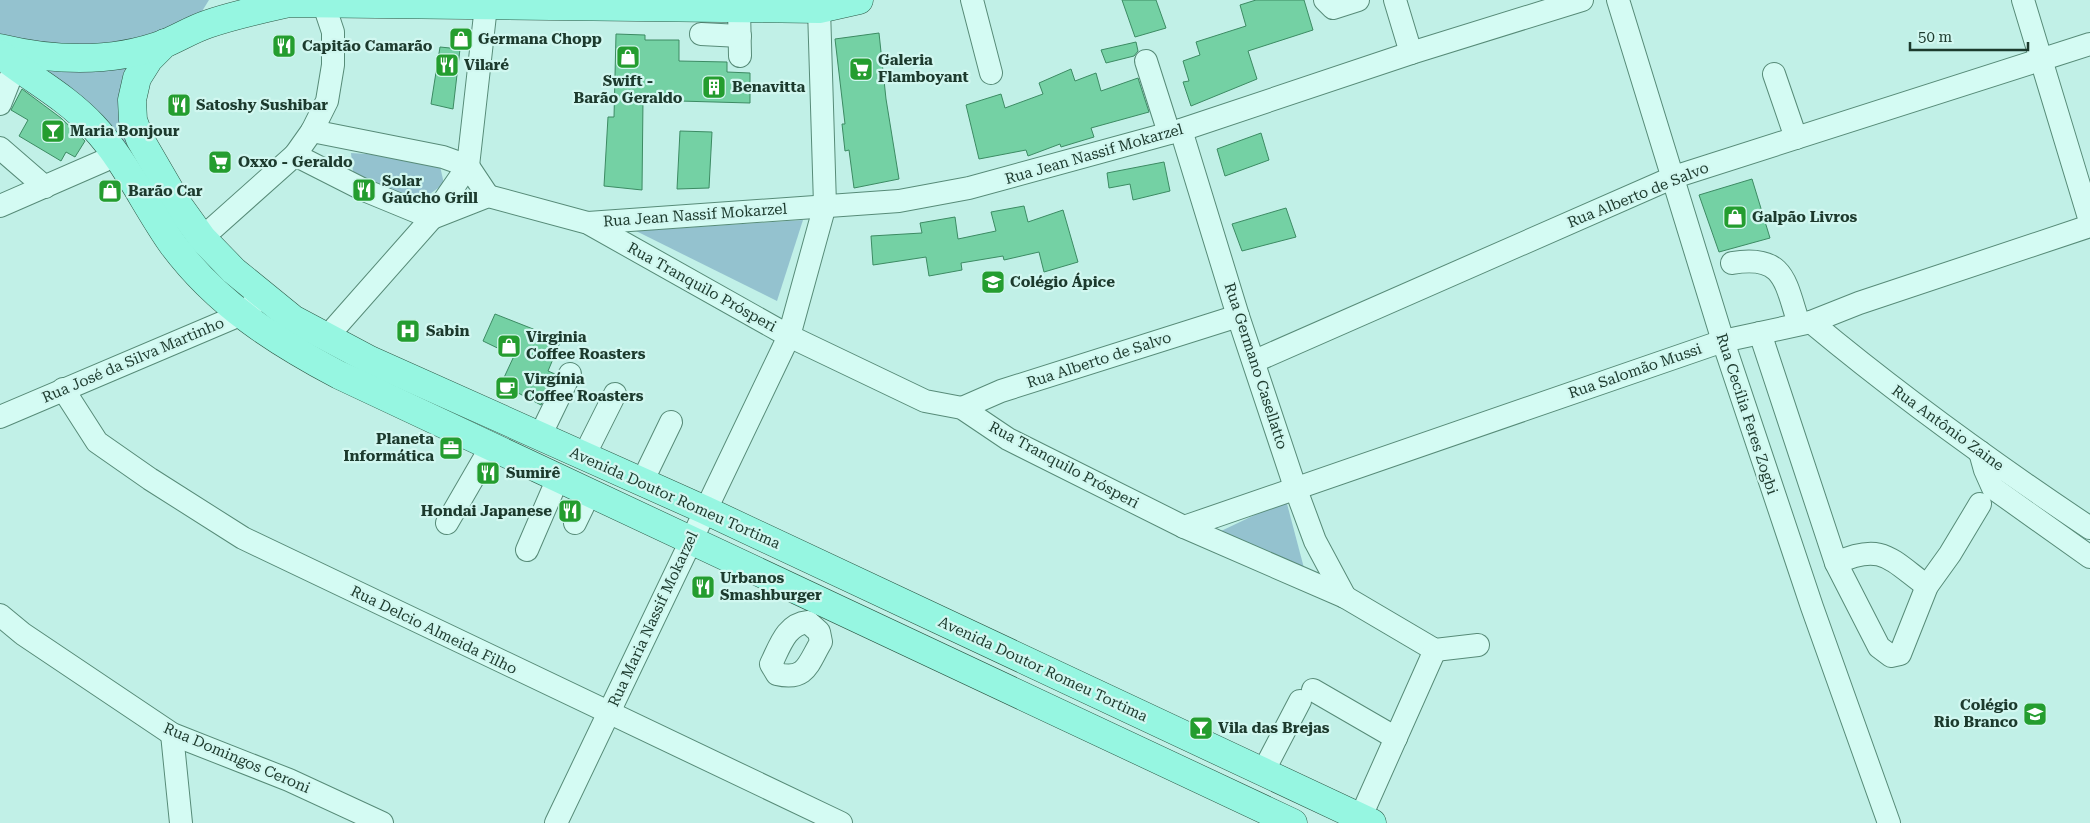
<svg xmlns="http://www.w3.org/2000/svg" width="2090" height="823" font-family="'Roboto Serif',serif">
  <rect width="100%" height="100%" fill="#c1f0e7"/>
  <g fill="#94c2cf">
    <path d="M0 0H209L199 16 169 32 93 49 0 40Z"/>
    <path d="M139 59 124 92 239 290V295L234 296 27 63Z"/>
    <path d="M351 153 398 156 440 166 444 184 424 198 389 190 353 172Z"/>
    <path d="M803 220 777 301 636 231Z"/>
    <path d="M1286 500 1304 568 1219 532Z"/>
  </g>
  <g fill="#74d1a4" stroke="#3c8b63">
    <path d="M1122 0H1156L1166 28 1135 37Z"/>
    <path d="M1256 0H1304L1313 30 1248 51 1257 79 1191 106 1183 82 1189 81 1183 61 1200 55 1196 42 1246 26 1240 5Z"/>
    <path d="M879 33 886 99 899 179 854 188 849 150 845 151 842 124H845L835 39Z"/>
    <path d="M616 34 645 35V40H679V61L727 62V72L750 73V103L643 100 642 190 604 186 608 117H614Z"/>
    <path d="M1136 42 1138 51 1134 56 1106 63 1101 50Z"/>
    <path d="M440 47 460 49 453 109 431 104Z"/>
    <path d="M1071 69 1075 81 1096 73 1101 91 1138 78 1149 112 1091 128 1094 137 1061 147 1060 144 1028 156 1026 150 979 159 966 105 1001 94 1005 108 1043 94 1039 83Z"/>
    <path d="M22 89 61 118 85 141 75 157 66 152 61 161 19 136 28 120 11 110Z"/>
    <path d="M680 131 712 132 709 188 677 189Z"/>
    <path d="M1261 133 1269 160 1225 176 1217 149Z"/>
    <path d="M1164 162 1170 191 1133 200 1130 184 1109 188 1107 173Z"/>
    <path d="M1752 179 1770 238 1719 252 1699 195Z"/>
    <path d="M1024 206 1028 222 1063 210 1078 262 1044 272 1039 252 1004 260 1003 256 961 263 962 270 929 276 926 257 873 265 871 236 922 233 920 223 955 217 958 239 996 231 991 212Z"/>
    <path d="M1286 208 1296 237 1242 251 1232 224Z"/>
    <path d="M495 314 561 340 548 371 555 374 541 405 501 384 514 356 483 341Z"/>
  </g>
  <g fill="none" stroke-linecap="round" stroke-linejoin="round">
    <g stroke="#578b78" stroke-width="24">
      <g id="minor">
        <path d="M972 0 991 73"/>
        <path d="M1325 0 1333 8 1358 0"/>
        <path d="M1395 0 1411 53"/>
        <path d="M1618 0 1723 341 1812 607 1889 823"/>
        <path d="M2023 0 2090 221"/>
        <path d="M739 8 740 56"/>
        <path d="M701 34 740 36"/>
        <path d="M1146 61 1169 133"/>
        <path d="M1774 74 1796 138"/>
        <path d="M0 104 15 66"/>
        <path d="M1181 130 1238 316 1295 487 1315 541 1345 597"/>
        <path d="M312 131 443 157 468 166 488 196"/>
        <path d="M0 148 45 187"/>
        <path d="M295 155 364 190 432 218 488 196 588 223 789 336 925 401 962 408 1008 439 1184 527 1345 597 1435 650 1478 645"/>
        <path d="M0 206 117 155"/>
        <path d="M588 223 899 201 969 188 1181 130 1411 53 1582 0"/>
        <path d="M202 238 295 155 312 131 327 101 333 65V32L323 2"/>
        <path d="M1732 263C1785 254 1785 282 1799 324"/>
        <path d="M1811 322C1900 396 1994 464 2090 528"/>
        <path d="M1760 333 1836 563 1879 647 1891 656 1900 654 1927 586 1950 554 1980 504"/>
        <path d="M326 338 432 218 468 166 486 6"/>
        <path d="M1255 361 1674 177 2090 44"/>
        <path d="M63 389 97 442 150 479 243 538 841 823"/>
        <path d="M962 408 1001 391 1238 316"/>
        <path d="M0 417 240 315 263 296"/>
        <path d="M540 436 570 374"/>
        <path d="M1980 452 1985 470 1993 488 2090 557"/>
        <path d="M584 456 615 394"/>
        <path d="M642 482 671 422"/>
        <path d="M447 523 491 447"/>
        <path d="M575 523 589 494"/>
        <path d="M1184 527 1723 341 1811 322 1859 303 2090 226"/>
        <path d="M527 550 558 478"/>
        <path d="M1836 563C1882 542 1890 559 1927 586"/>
        <path d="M0 615 23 634 172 734 289 780 382 823"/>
        <path d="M808 622 819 632 821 642C808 664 806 681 777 674L771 664C780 646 786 624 808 622Z"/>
        <path d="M1313 690 1396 738"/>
        <path d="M172 734 181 823"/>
        <path d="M1263 772 1300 701"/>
        <path d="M556 823 789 336 825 205 819 9"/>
        <path d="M1358 823 1435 650"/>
      </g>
    </g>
    <g stroke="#2c5845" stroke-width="29">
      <g id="major">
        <path d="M165 43 149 59 137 78 132 100 133 120 140 139 179 206 202 238 234 271 293 319 370 360 705 510 1372 823"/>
        <path d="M0 48C54 61 113 63 166 43 180 37 193 29 208 24 234 15 262 9 289 3L819 9 859 0"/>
        <path d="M0 54C31 79 65 96 93 126 126 161 145 206 173 245 217 304 275 341 339 375L1293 823"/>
      </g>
    </g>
    <use href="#minor" stroke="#d4fbf3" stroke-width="22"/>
    <use href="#major" stroke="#96f6e1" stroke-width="28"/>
  </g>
  <defs>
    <g id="shop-square" transform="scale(1.25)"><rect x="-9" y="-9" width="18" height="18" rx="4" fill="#249d2f" stroke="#d1f7f0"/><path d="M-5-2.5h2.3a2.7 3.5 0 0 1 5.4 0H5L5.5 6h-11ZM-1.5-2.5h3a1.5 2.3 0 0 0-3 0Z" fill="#fff"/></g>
    <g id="restaurant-square" transform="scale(1.25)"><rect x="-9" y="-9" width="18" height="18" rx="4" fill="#249d2f" stroke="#d1f7f0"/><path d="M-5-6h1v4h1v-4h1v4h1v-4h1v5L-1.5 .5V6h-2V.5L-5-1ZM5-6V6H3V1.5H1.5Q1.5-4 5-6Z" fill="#fff"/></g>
    <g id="supermarket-square" transform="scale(1.25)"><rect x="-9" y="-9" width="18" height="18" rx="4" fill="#249d2f" stroke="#d1f7f0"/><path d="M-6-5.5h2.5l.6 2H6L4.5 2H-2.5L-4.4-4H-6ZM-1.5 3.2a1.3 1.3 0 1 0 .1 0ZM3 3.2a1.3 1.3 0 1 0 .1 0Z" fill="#fff"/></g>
    <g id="building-square" transform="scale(1.25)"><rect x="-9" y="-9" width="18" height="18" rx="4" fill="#249d2f" stroke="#d1f7f0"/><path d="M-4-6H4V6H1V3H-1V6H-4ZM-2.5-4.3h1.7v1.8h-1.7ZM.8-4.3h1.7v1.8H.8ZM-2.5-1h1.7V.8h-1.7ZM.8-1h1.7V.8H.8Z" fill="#fff"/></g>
    <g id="bar-square" transform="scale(1.25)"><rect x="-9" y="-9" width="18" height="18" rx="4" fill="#249d2f" stroke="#d1f7f0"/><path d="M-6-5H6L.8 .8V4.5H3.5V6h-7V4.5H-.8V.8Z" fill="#fff"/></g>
    <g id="school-square" transform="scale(1.25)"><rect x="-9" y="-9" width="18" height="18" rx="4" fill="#249d2f" stroke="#d1f7f0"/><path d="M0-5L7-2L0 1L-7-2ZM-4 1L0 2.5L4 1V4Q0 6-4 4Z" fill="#fff"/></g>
    <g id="hospital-square" transform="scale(1.25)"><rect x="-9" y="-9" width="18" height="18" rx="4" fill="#249d2f" stroke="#d1f7f0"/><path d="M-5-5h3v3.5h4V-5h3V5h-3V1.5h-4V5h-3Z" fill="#fff"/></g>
    <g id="cafe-square" transform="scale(1.25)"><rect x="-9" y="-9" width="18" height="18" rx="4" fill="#249d2f" stroke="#d1f7f0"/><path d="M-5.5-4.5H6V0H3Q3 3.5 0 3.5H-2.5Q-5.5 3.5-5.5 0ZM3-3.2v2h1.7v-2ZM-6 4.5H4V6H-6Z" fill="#fff"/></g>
    <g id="office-square" transform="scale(1.25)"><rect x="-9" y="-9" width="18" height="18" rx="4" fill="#249d2f" stroke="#d1f7f0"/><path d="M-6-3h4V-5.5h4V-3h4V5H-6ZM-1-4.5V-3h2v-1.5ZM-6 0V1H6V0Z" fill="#fff"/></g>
  </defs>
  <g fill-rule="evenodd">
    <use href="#shop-square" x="461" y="39"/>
    <use href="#restaurant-square" x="284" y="46"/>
    <use href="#shop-square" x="628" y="57"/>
    <use href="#restaurant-square" x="447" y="65"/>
    <use href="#supermarket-square" x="861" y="69"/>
    <use href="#building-square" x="714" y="87"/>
    <use href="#restaurant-square" x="179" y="105"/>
    <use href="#bar-square" x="53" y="131"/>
    <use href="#supermarket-square" x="220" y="162"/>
    <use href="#restaurant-square" x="364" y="190"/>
    <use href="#shop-square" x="110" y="191"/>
    <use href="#shop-square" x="1735" y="217"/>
    <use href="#school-square" x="993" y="282"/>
    <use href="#hospital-square" x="408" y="331"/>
    <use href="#shop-square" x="509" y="346"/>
    <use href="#cafe-square" x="507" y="388"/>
    <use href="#office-square" x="451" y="448"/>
    <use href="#restaurant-square" x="488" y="473"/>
    <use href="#restaurant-square" x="570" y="511"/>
    <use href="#restaurant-square" x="703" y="587"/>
    <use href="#school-square" x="2035" y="714"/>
    <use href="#bar-square" x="1201" y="728"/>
  </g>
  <g text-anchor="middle" stroke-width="4.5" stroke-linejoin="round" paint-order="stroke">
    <g font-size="15" font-weight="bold" fill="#1c3a2d" stroke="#d1f7f0" text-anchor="start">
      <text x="478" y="44">Germana Chopp</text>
      <text x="302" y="51">Capitão Camarão</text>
      <text x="878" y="65">Galeria<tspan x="878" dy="17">Flamboyant</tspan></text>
      <text x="464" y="70">Vilaré</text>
      <text x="628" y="86" text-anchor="middle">Swift -<tspan x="628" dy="17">Barão Geraldo</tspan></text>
      <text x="732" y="92">Benavitta</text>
      <text x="196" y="110">Satoshy Sushibar</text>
      <text x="70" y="136">Maria Bonjour</text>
      <text x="238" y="167">Oxxo - Geraldo</text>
      <text x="382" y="186">Solar<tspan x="382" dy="17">Gaúcho Grill</tspan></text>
      <text x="128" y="196">Barão Car</text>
      <text x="1752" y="222">Galpão Livros</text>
      <text x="1010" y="287">Colégio Ápice</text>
      <text x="426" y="336">Sabin</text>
      <text x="526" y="342">Virginia<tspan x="526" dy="17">Coffee Roasters</tspan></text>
      <text x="524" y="384">Virgínia<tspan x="524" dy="17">Coffee Roasters</tspan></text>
      <text x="434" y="444" text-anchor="end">Planeta<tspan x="434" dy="17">Informática</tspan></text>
      <text x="506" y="478">Sumirê</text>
      <text x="552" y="516" text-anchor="end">Hondai Japanese</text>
      <text x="720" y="583">Urbanos<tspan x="720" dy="17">Smashburger</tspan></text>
      <text x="2018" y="710" text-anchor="end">Colégio<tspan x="2018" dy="17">Rio Branco</tspan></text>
      <text x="1218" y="733">Vila das Brejas</text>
    </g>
    <g font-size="15" fill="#1c3a2d" stroke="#d1f7f0">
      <text transform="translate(1094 154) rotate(-16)" y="5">Rua Jean Nassif Mokarzel</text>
      <text transform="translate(1638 195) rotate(-22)" y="5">Rua Alberto de Salvo</text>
      <text transform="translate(695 215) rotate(-4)" y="5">Rua Jean Nassif Mokarzel</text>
      <text transform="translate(702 287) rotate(29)" y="5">Rua Tranquilo Prósperi</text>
      <text transform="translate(133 360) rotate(-23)" y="5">Rua José da Silva Martinho</text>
      <text transform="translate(1099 360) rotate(-18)" y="5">Rua Alberto de Salvo</text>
      <text transform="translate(1256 366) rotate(72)" y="5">Rua Germano Casellatto</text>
      <text transform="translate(1635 371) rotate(-19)" y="5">Rua Salomão Mussi</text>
      <text transform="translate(1747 414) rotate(72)" y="5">Rua Cecília Feres Zogbi</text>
      <text transform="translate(1948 428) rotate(36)" y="5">Rua Antônio Zaine</text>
      <text transform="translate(1064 465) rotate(28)" y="5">Rua Tranquilo Prósperi</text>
      <text transform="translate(675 498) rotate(24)" y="5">Avenida Doutor Romeu Tortima</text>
      <text transform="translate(653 619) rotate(-65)" y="5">Rua Maria Nassif Mokarzel</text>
      <text transform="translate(434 630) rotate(26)" y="5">Rua Delcio Almeida Filho</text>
      <text transform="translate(1043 669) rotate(25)" y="5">Avenida Doutor Romeu Tortima</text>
      <text transform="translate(237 758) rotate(23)" y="5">Rua Domingos Ceroni</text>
    </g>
  </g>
  <path d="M1910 42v8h118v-8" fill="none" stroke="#1c3a2d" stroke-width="2.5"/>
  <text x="1918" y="42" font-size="15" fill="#1c3a2d" stroke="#d1f7f0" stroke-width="4" paint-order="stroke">50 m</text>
</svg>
